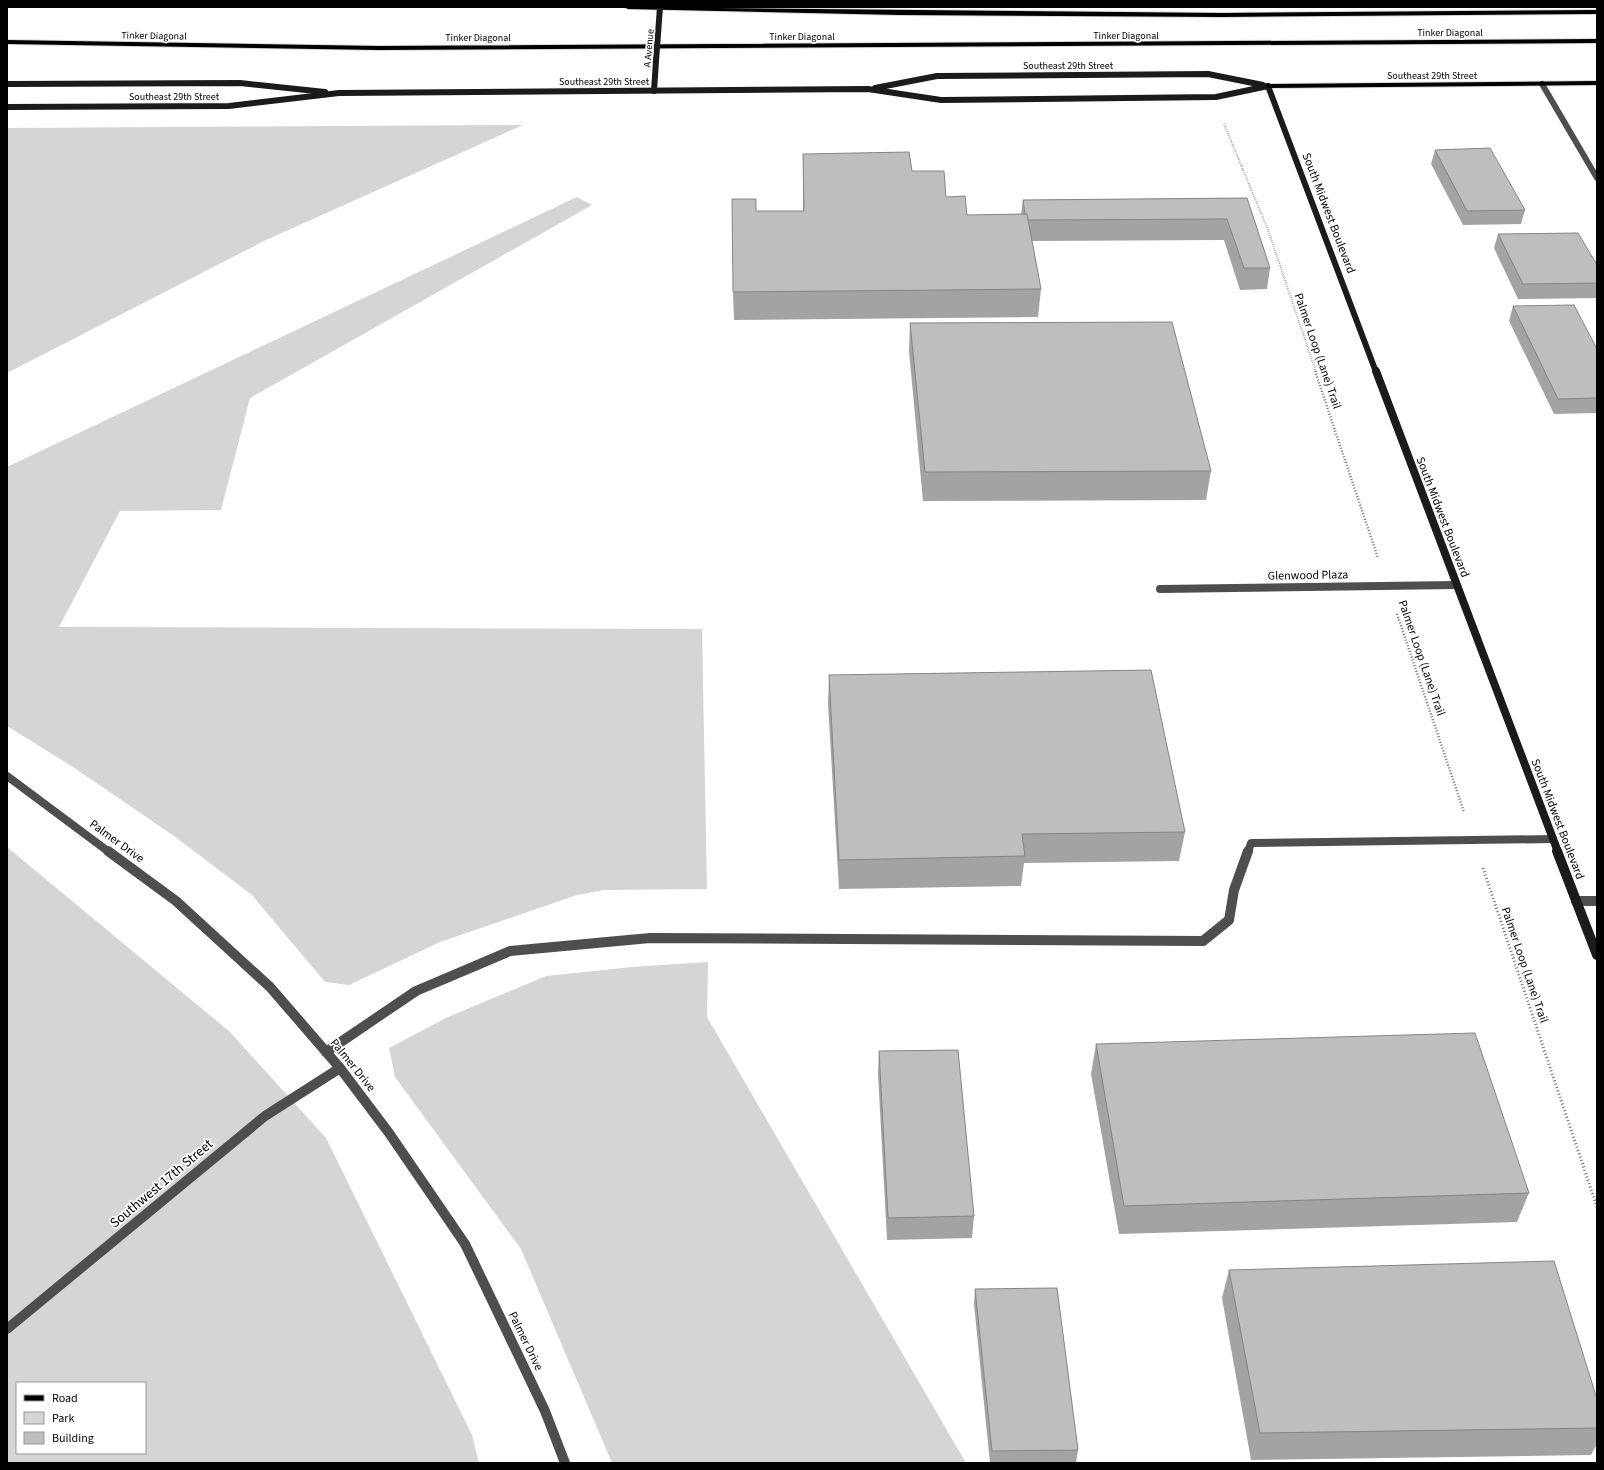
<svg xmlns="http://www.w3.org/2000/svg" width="1604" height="1470" font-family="'Source Sans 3',sans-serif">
  <rect width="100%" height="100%" fill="#fff"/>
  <g fill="#d5d5d5" fill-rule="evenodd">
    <path d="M523 125 266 240 7 373V128Z"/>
    <path d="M577 197 592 205 250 398 221 510 120 511 59 627 702 629 707 889 604 890 577 895 440 942 349 985 325 982 252 895 174 836 73 767 7 726V467Z"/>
    <path d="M7 847 230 1032 326 1138 472 1435 479 1463H7ZM17 1383H145V1453H17Z"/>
    <path d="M708 962 707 1017 966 1463H612L521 1249 395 1077 389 1048 448 1017 546 976 632 967Z"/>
  </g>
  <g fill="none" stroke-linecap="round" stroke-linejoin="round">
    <g stroke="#dbdbdb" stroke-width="2">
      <path id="primary" d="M1597 81V85L1268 88 1265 86 1268 84Z"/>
    </g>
    <g stroke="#dbdbdb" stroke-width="2">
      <g id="motorway">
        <path d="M624 7 1222 13 1597 10V14L1222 17 900 15 628 9Z"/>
        <path d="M1597 39V43L379 50 7 44V40L379 46Z"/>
      </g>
    </g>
    <path stroke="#707070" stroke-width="2" stroke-dasharray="0.5 1.5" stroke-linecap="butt" d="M1224 124 1268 230 1316 372"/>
    <g stroke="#707070" stroke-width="2.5" stroke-dasharray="1 2" stroke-linecap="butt">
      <path d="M1315 371 1378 558"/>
      <path d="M1397 614 1464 812"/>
    </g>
    <path stroke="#707070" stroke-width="3" stroke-dasharray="1 2.5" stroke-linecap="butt" d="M1483 868 1597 1207"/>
    <path stroke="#4e4e4e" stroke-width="8" d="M1248 852 1251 843 1553 839"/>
    <path stroke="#4e4e4e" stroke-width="10" d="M326 1052 416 991 510 951 650 938 1203 941 1229 920 1234 890 1248 851"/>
    <path stroke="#4e4e4e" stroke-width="6" d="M1542 84 1597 178"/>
    <g stroke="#4e4e4e" stroke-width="8">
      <path d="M1160 589 1456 585"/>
      <path d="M7 776 109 852"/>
    </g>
    <g stroke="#4e4e4e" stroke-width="10">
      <path d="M108 851 176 901 270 987 340 1068 389 1133 465 1244 545 1411 565 1463"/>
      <path d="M1576 901H1597"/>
      <path d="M7 1329 265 1116 340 1068"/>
    </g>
    <g stroke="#1b1b1b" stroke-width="6">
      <path d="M7 84 240 83 325 92"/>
      <path d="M1268 86 1376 372"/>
      <path d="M875 88 937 76 1208 74 1263 85"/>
      <path d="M654 91 656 61"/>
      <path d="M7 107 229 106 339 93 868 89 941 100 1216 97 1268 86"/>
    </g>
    <path stroke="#1b1b1b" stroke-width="8" d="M1376 371 1558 852"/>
    <path stroke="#1b1b1b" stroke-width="10" d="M1557 851 1597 955"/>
    <use href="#primary" fill="#000" fill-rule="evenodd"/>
    <use href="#motorway" fill="#000" fill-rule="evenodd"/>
    <path stroke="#1b1b1b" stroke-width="6" d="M656 61 660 7"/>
  </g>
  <g fill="#a3a3a3">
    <path d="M1435 150 1525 210 1521 224 1463 225 1431 164Z"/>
    <path d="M803 154 912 171 946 197 967 215 1021 214 1023 200 1247 198 1270 268 1267 289 1240 290 1224 240 1032 241 1041 289 1038 317 734 320 733 292 756 211H803Z"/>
    <path d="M1498 234 1597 265V298L1518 299 1494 248Z"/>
    <path d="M1513 306 1597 349V413L1554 414 1509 321Z"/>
    <path d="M910 323 1211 471 1206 500 923 501 909 351Z"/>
    <path d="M829 675 1185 832 1179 861 1024 863 1021 886 839 889 828 704Z"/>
    <path d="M1096 1044 1529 1193 1517 1222 1119 1234 1091 1074Z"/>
    <path d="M879 1051 974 1216 972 1238 887 1240 878 1074Z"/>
    <path d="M1229 1270 1597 1399V1444L1591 1455 1251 1460 1222 1298Z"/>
    <path d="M975 1289 1078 1450 1076 1463H990L974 1304Z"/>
  </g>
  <g fill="#bebebe" stroke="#858585">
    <path d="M1490 148 1525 210 1467 211 1435 150Z"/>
    <path d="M909 152 912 171H944L946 197 965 196 967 215 1027 214 1041 289 733 292 732 199H756V211H804L803 154Z"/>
    <path d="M1247 198 1270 268H1244L1227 219 1028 220 1027 214H1025L1023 200Z"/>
    <path d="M1578 233 1597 265V283L1523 284 1498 234Z"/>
    <path d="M1574 305 1597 349V398L1558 399 1513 306Z"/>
    <path d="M1172 322 1211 471 925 472 910 323Z"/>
    <path d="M1151 670 1185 832 1022 834 1025 856 839 860 829 675Z"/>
    <path d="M1475 1033 1529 1193 1124 1206 1096 1044Z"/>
    <path d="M958 1050 974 1216 888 1218 879 1051Z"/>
    <path d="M1554 1261 1597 1399V1428L1260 1433 1229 1270Z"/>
    <path d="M1057 1288 1078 1450 992 1451 975 1289Z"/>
  </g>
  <g text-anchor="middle" stroke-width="3.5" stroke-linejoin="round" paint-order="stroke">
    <g font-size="10" fill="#000" stroke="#fff">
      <text x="1450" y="36">Tinker Diagonal</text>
      <text transform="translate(154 35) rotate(1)" y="4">Tinker Diagonal</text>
      <text x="1126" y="39">Tinker Diagonal</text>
      <text x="802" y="40">Tinker Diagonal</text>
      <text x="478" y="41">Tinker Diagonal</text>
      <text transform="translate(648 48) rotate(-85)" y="4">A Avenue</text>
      <text x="1068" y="69">Southeast 29th Street</text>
      <text x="1432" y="79">Southeast 29th Street</text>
      <text x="604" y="85">Southeast 29th Street</text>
      <text x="174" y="100">Southeast 29th Street</text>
    </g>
    <g font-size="12" fill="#000" stroke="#fff">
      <text transform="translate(1329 213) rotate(69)" y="4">South Midwest Boulevard</text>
      <text transform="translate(1318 351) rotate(71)" y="4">Palmer Loop (Lane) Trail</text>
      <text transform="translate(1443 517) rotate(69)" y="4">South Midwest Boulevard</text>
      <text transform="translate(1308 575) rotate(-1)" y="4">Glenwood Plaza</text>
      <text transform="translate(1422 658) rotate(71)" y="4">Palmer Loop (Lane) Trail</text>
      <text transform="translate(1558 819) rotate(69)" y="4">South Midwest Boulevard</text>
      <text transform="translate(117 841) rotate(36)" y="4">Palmer Drive</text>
      <text transform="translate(1525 965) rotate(71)" y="4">Palmer Loop (Lane) Trail</text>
      <text transform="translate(353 1065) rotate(51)" y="4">Palmer Drive</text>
      <text transform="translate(526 1341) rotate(64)" y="4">Palmer Drive</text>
    </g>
    <g font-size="14" fill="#000" stroke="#fff">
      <text transform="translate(161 1183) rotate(-40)" y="5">Southwest 17th Street</text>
    </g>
  </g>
  <rect width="1604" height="1470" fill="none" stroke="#000000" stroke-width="16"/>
  <rect x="16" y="1382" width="130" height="72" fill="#ffffff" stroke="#999999"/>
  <rect x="24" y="1395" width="20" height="6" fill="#000000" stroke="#999999"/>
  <text x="52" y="1402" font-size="12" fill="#000000">Road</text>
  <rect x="24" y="1412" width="20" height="12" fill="#d5d5d5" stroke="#999999"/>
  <text x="52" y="1422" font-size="12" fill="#000000">Park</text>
  <rect x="24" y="1432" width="20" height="12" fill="#bebebe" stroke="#999999"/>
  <text x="52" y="1442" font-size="12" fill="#000000">Building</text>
</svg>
